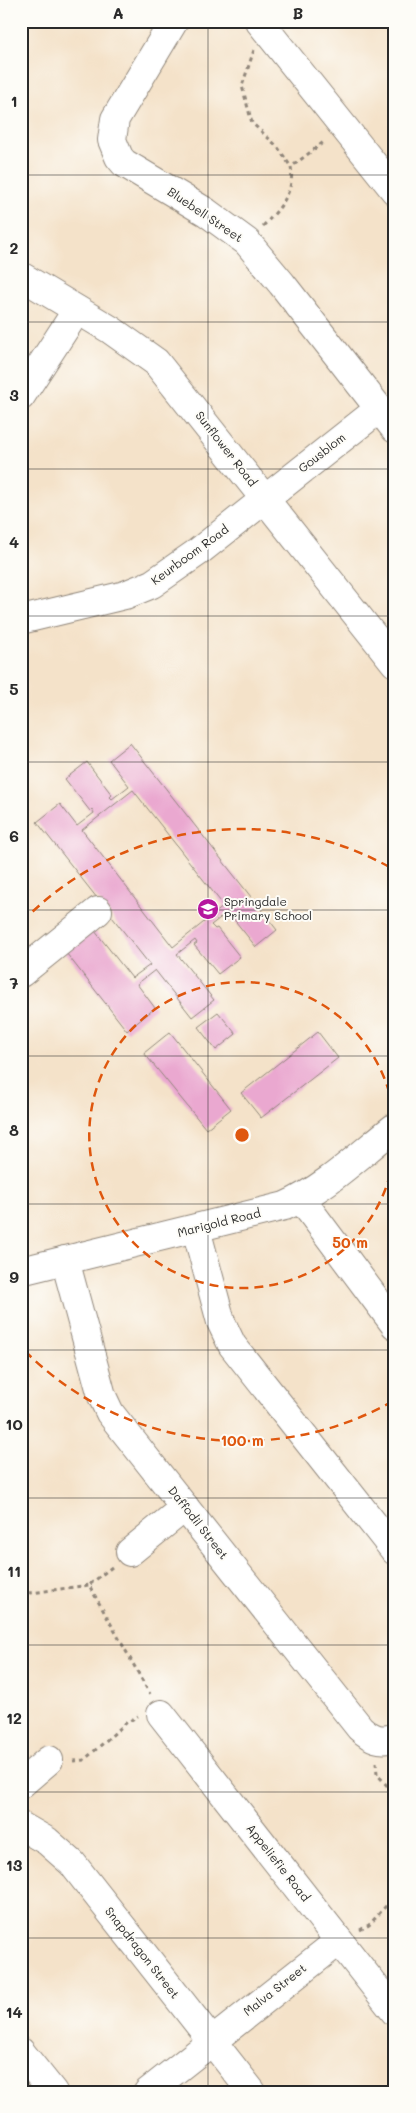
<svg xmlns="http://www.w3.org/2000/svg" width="416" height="2113" font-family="Mali,sans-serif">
  <rect width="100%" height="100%" fill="#fdfcf7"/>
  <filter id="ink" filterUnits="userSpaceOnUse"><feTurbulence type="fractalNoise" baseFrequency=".02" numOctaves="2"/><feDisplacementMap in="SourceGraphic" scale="10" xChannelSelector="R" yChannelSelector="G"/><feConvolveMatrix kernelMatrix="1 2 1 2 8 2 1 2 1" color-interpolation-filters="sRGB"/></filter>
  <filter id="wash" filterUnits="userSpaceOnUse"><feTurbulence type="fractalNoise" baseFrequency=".0096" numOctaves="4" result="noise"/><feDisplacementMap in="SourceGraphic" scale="20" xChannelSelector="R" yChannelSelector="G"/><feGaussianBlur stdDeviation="1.12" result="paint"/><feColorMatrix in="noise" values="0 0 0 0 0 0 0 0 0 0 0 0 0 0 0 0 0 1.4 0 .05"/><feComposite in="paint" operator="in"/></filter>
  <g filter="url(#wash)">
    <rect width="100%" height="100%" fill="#f4e2c9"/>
    <g id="blocks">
      <g fill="#eaa8d0" fill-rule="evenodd">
        <path d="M130 743 277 930 256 947 228 912 211 925 215 929 217 928 240 957 218 974 194 945 197 943 195 940 177 954 214 1000 192 1017 155 970 137 984 155 1008 127 1031 63 949 91 926 132 978 150 965 37 822 60 804 77 826 94 813 92 809 90 811 65 779 87 762 112 795 110 797 112 799 129 786 109 760ZM133 790 224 906 173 947 82 830Z"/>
        <path d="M218 1012 236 1034 216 1050 198 1027Z"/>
        <path d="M170 1032 231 1109 206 1129 144 1053Z"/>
        <path d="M318 1032 338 1058 261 1118 241 1093Z"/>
      </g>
    </g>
  </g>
  <g filter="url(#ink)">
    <use href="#blocks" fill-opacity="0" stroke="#90867a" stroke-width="1"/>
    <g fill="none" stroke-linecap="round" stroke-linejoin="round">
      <g stroke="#90867a" stroke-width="30">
        <g id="minor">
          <path d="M174 21 115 119 112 140 119 157 124 163 206 212 247 242 282 284 395 429"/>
          <path d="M259 21 395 191"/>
          <path d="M21 276 111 330 156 362 395 663"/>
          <path d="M21 396 77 310"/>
          <path d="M21 620 125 595 152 584 198 552 379 409"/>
          <path d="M21 973 98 911"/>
          <path d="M301 1199 395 1325"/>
          <path d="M196 1229 221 1322 232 1345 395 1551"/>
          <path d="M65 1260 102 1396 110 1413 360 1728C371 1738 381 1743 395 1737"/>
          <path d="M21 1271 285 1206C326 1188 360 1154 395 1127"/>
          <path d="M130 1552 185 1507"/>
          <path d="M161 1714 395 2012"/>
          <path d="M21 1784 49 1760"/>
          <path d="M21 1826 47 1841 72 1863 252 2092"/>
          <path d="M21 2052 53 2092"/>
          <path d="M148 2092 339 1941"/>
        </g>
      </g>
      <g stroke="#90867a" stroke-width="3" stroke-dasharray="4 4" stroke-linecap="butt">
        <path d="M254 50 242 86 252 123 277 146 291 167"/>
        <path d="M263 226C279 210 295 192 291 167L325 141"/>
        <path d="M112 1567 89 1585 150 1694"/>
        <path d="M21 1591 31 1593 89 1585"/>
        <path d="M73 1761 84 1760 126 1723 138 1716"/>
        <path d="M376 1762 377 1774 395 1795"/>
        <path d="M360 1930 369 1925 395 1896"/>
      </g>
      <use href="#minor" stroke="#fff" stroke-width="28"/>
    </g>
  </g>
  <path fill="none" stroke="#2b2b2b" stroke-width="1" stroke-opacity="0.55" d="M208 21V2092M21 175H395M21 322H395M21 469H395M21 616H395M21 762H395M21 910H395M21 1056H395M21 1204H395M21 1350H395M21 1498H395M21 1645H395M21 1792H395M21 1938H395"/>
  <g fill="none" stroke="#df570e" stroke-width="2.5" stroke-dasharray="9 6">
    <path d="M395 1144A153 153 0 1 1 395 1126"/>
    <path d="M393 1401A306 306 0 0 1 22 1348M22 922A306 306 0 0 1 393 869"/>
  </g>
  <defs>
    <g id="school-disc" transform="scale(1.125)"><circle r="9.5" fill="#b5179e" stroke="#fdfcf7"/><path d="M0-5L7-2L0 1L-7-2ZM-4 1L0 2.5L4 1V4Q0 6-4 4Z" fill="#fff"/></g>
  </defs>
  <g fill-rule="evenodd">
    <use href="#school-disc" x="208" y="909"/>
  </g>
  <g text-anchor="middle" stroke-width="4" stroke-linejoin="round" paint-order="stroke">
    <g font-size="12" fill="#2b2b2b" stroke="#fdfcf7">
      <text transform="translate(205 215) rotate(34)" y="4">Bluebell Street</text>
      <text transform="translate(226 449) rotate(52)" y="4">Sunflower Road</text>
      <text transform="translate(322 453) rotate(-38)" y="4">Gousblom</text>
      <text transform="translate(190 555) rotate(-36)" y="4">Keurboom Road</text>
      <text transform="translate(219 1223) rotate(-14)" y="4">Marigold Road</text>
      <text transform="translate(198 1523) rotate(52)" y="4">Daffodil Street</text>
      <text transform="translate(278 1863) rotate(52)" y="4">Appeliefie Road</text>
      <text transform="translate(142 1953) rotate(52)" y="4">Snapdragon Street</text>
      <text transform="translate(275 1990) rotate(-38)" y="4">Malva Street</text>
    </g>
    <g font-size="12" fill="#2b2b2b" stroke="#fdfcf7" text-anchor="start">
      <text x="224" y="906">Springdale<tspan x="224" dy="14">Primary School</tspan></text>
    </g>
  </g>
  <circle cx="242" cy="1135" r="8" fill="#df570e" stroke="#fdfcf7" stroke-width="2.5"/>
  <g font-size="15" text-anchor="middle" font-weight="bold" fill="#df570e" stroke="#fdfcf7" stroke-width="4" stroke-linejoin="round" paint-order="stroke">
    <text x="350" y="1248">50 m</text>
    <text x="242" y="1446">100 m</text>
  </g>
  <rect width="416" height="2113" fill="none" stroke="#fdfcf7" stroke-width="55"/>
  <rect x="28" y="28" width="360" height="2058" fill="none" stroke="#2b2b2b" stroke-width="2"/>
  <g font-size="16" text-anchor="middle" font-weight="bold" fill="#2b2b2b">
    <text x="118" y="19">A</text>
    <text x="298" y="19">B</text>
    <text x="14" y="107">1</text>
    <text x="14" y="254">2</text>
    <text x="14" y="401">3</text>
    <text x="14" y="548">4</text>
    <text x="14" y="695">5</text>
    <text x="14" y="842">6</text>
    <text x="14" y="989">7</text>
    <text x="14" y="1136">8</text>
    <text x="14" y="1283">9</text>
    <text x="14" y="1430">10</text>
    <text x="14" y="1577">11</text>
    <text x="14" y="1724">12</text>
    <text x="14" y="1871">13</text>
    <text x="14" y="2018">14</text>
  </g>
</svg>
